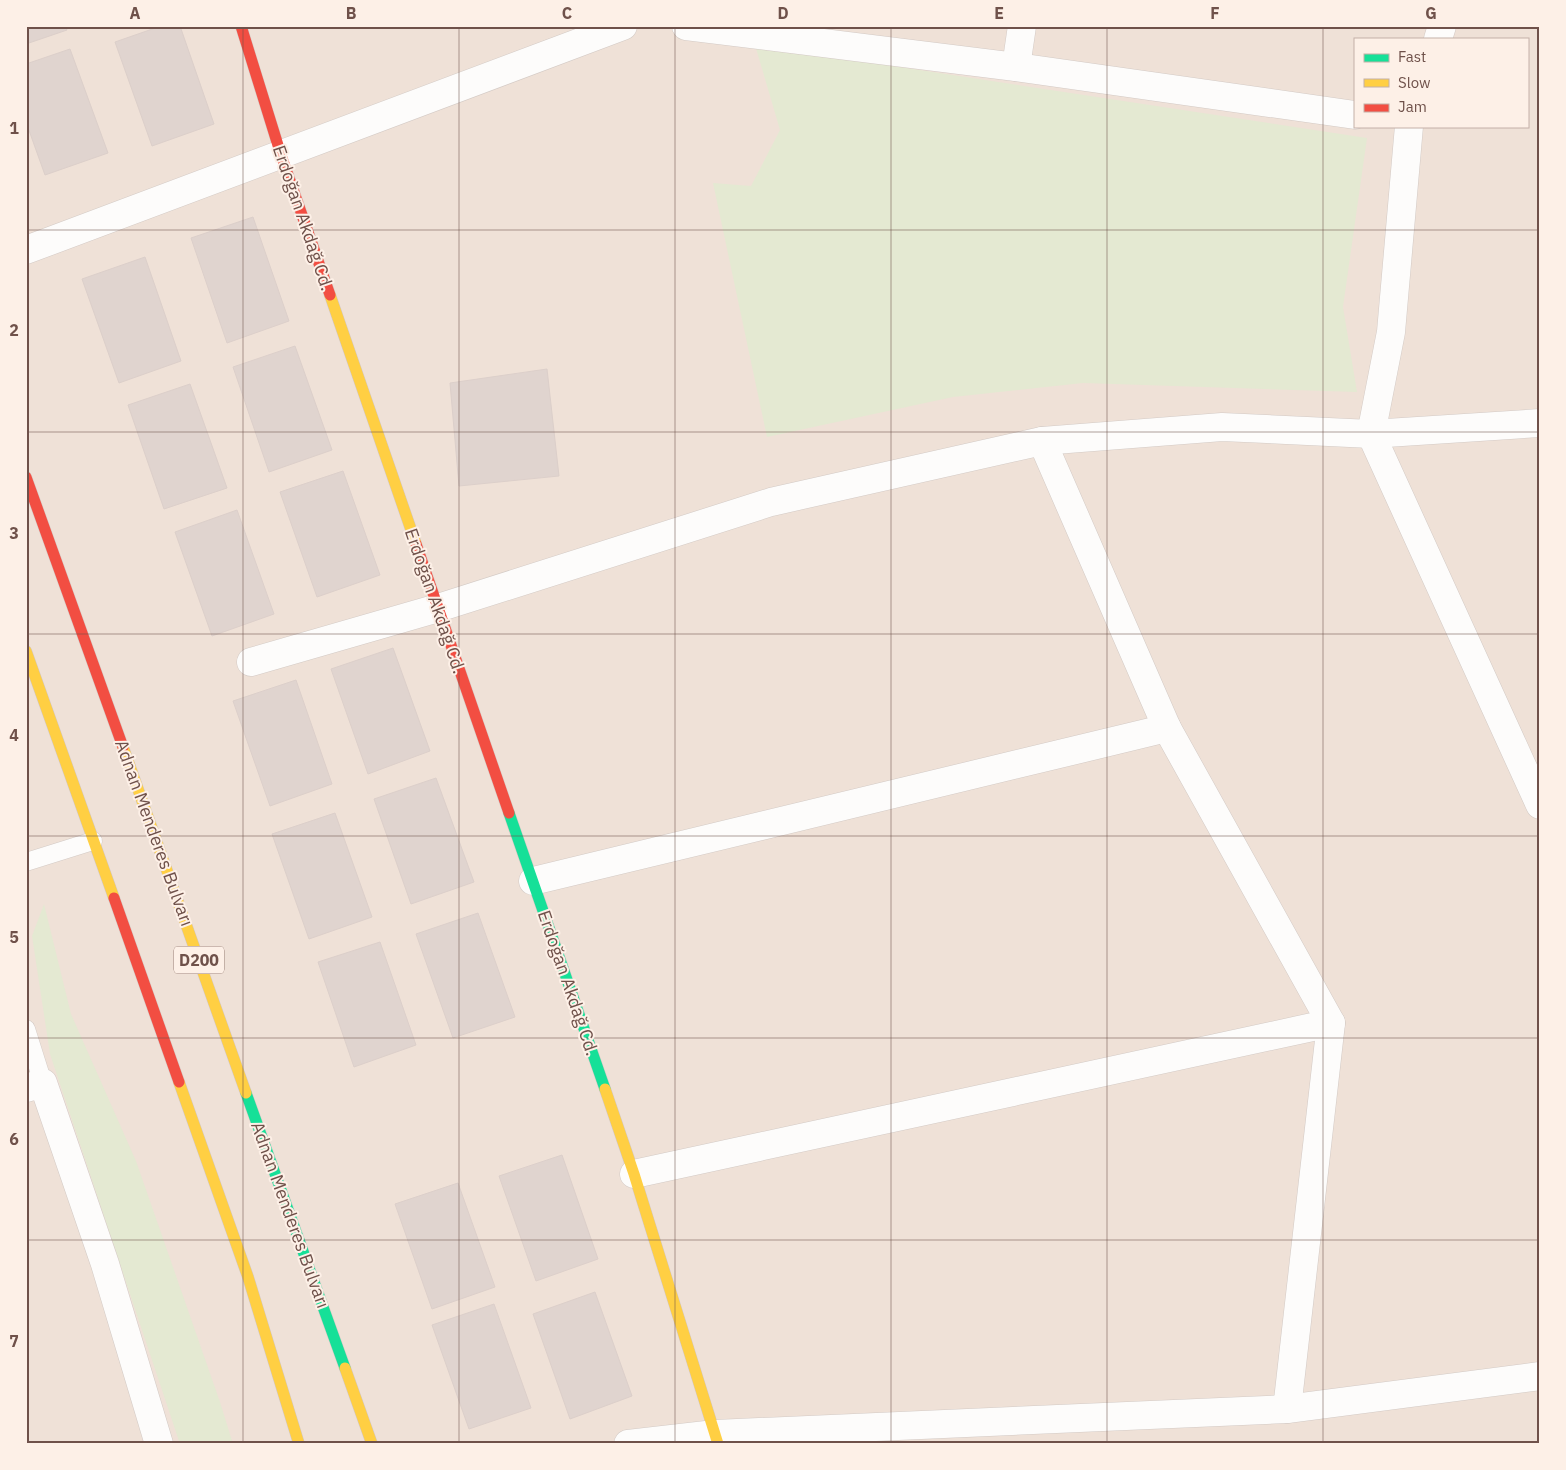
<svg xmlns="http://www.w3.org/2000/svg" width="1566" height="1470" font-family="'IBM Plex Sans',sans-serif">
  <rect width="100%" height="100%" fill="#f4ede7"/>
  <path fill="#efe1d7" fill-rule="evenodd" d="M26 26H1540V1444H26ZM1355 39H1527V126H1355Z"/>
  <g fill="#e4e9d2">
    <path d="M755 45 1367 138 1343 307 1357 392 1083 383 953 397 767 437 713 183 751 186 780 130Z"/>
    <path d="M44 904 71 1014 136 1161 220 1402 233 1444H180L50 1054 32 936Z"/>
  </g>
  <g fill="#e0d4cf" stroke="#dccfca">
    <path d="M26 26H65L67 30 26 44Z"/>
    <path d="M161 26H180L214 124 152 146 115 42Z"/>
    <path d="M70 49 108 153 45 175 26 122V64Z"/>
    <path d="M253 217 289 321 227 343 191 238Z"/>
    <path d="M145 257 181 361 119 383 82 279Z"/>
    <path d="M295 346 332 450 269 472 233 367Z"/>
    <path d="M547 369 559 476 459 486 450 383Z"/>
    <path d="M190 384 227 488 164 509 128 405Z"/>
    <path d="M343 471 380 575 317 597 280 492Z"/>
    <path d="M237 510 274 614 212 636 175 532Z"/>
    <path d="M393 648 430 751 368 774 331 669Z"/>
    <path d="M296 680 332 784 270 806 233 701Z"/>
    <path d="M436 778 474 882 411 904 374 799Z"/>
    <path d="M335 813 372 917 309 939 272 834Z"/>
    <path d="M478 913 515 1017 453 1038 416 934Z"/>
    <path d="M380 942 416 1045 354 1067 318 962Z"/>
    <path d="M562 1155 598 1259 536 1281 499 1176Z"/>
    <path d="M458 1183 495 1287 432 1309 395 1204Z"/>
    <path d="M595 1292 632 1396 570 1419 533 1314Z"/>
    <path d="M494 1304 531 1408 469 1429 432 1325Z"/>
  </g>
  <g fill="none" stroke-linecap="round" stroke-linejoin="round">
    <g stroke="#d3cac5" stroke-width="19">
      <g id="lane">
        <path d="M26 862 93 841"/>
        <path d="M26 1029 43 1083"/>
      </g>
    </g>
    <g stroke="#d3cac5" stroke-width="29">
      <g id="street">
        <path d="M686 26 1016 67 1355 115"/>
        <path d="M1438 39 1442 26"/>
        <path d="M1016 67 1022 26"/>
        <path d="M1409 126 1391 332 1371 434 1540 805"/>
        <path d="M26 250 623 26"/>
        <path d="M251 662 438 608 771 502 1042 441 1222 427 1371 434 1540 423"/>
        <path d="M533 881 1167 728"/>
        <path d="M26 1088 43 1083 105 1264 159 1444"/>
        <path d="M634 1174 1331 1023 1167 728 1042 441"/>
        <path d="M1287 1409 1331 1023"/>
        <path d="M628 1444 715 1434 1287 1409 1540 1376"/>
      </g>
    </g>
    <g stroke="#d3c8c4" stroke-width="12">
      <g id="fast">
        <path d="M509 813 605 1089"/>
        <path d="M246 1093 345 1368"/>
      </g>
    </g>
    <g stroke="#d3c8c4" stroke-width="12">
      <g id="slow">
        <path d="M330 295 416 544"/>
        <path d="M26 651 114 898"/>
        <path d="M123 747 246 1093"/>
        <path d="M179 1082 248 1277 299 1444"/>
        <path d="M605 1089 634 1174 718 1444"/>
        <path d="M345 1368 372 1444"/>
      </g>
    </g>
    <g stroke="#d3c8c4" stroke-width="12">
      <g id="jam">
        <path d="M241 26 281 155 330 295"/>
        <path d="M26 477 123 747"/>
        <path d="M416 544 509 813"/>
        <path d="M114 898 179 1082"/>
      </g>
    </g>
    <use href="#lane" stroke="#fdfcfb" stroke-width="18"/>
    <use href="#street" stroke="#fdfcfb" stroke-width="28"/>
    <use href="#fast" stroke="#16e098" stroke-width="11"/>
    <use href="#slow" stroke="#ffcf43" stroke-width="11"/>
    <use href="#jam" stroke="#f24e42" stroke-width="11"/>
  </g>
  <path fill="none" stroke="#6f514a" stroke-width="1" stroke-opacity="0.55" d="M243 26V1444M459 26V1444M675 26V1444M891 26V1444M1107 26V1444M1323 26V1444M26 230H1540M26 432H1540M26 634H1540M26 836H1540M26 1038H1540M26 1240H1540"/>
  <g text-anchor="middle" stroke-width="4" stroke-linejoin="round" paint-order="stroke">
    <rect fill="#fdf0e7" stroke="#9a8179" stroke-width="1" x="174" y="946.5" width="50" height="27" rx="4"/>
    <g font-size="16" font-weight="bold" fill="#6f514a">
      <text x="199" y="966">D200</text>
    </g>
    <g font-size="18" fill="#6f514a" stroke="#fdf0e7">
      <text transform="translate(303 218) rotate(71)" y="6">Erdoğan Akdağ Cd.</text>
      <text transform="translate(435 601) rotate(71)" y="6">Erdoğan Akdağ Cd.</text>
      <text transform="translate(154 833) rotate(70)" y="6">Adnan Menderes Bulvarı</text>
      <text transform="translate(568 983) rotate(71)" y="6">Erdoğan Akdağ Cd.</text>
      <text transform="translate(290 1215) rotate(70)" y="6">Adnan Menderes Bulvarı</text>
    </g>
  </g>
  <rect width="1566" height="1470" fill="none" stroke="#fdf0e7" stroke-width="55"/>
  <rect x="1354" y="38" width="175" height="90" fill="#fdf0e7" stroke="#c4b0a8"/>
  <rect x="1364" y="54" width="25" height="8" fill="#16e098" stroke="#c4b0a8"/>
  <text x="1398" y="62" font-size="15" fill="#6f514a">Fast</text>
  <rect x="1364" y="79" width="25" height="8" fill="#ffcf43" stroke="#c4b0a8"/>
  <text x="1398" y="88" font-size="15" fill="#6f514a">Slow</text>
  <rect x="1364" y="104" width="25" height="8" fill="#f24e42" stroke="#c4b0a8"/>
  <text x="1398" y="112" font-size="15" fill="#6f514a">Jam</text>
  <rect x="28" y="28" width="1510" height="1414" fill="none" stroke="#6f514a" stroke-width="2"/>
  <g font-size="16" text-anchor="middle" font-weight="bold" fill="#6f514a">
    <text x="135" y="19">A</text>
    <text x="351" y="19">B</text>
    <text x="567" y="19">C</text>
    <text x="783" y="19">D</text>
    <text x="999" y="19">E</text>
    <text x="1215" y="19">F</text>
    <text x="1431" y="19">G</text>
    <text x="14" y="134">1</text>
    <text x="14" y="336">2</text>
    <text x="14" y="539">3</text>
    <text x="14" y="741">4</text>
    <text x="14" y="943">5</text>
    <text x="14" y="1145">6</text>
    <text x="14" y="1347">7</text>
  </g>
</svg>
